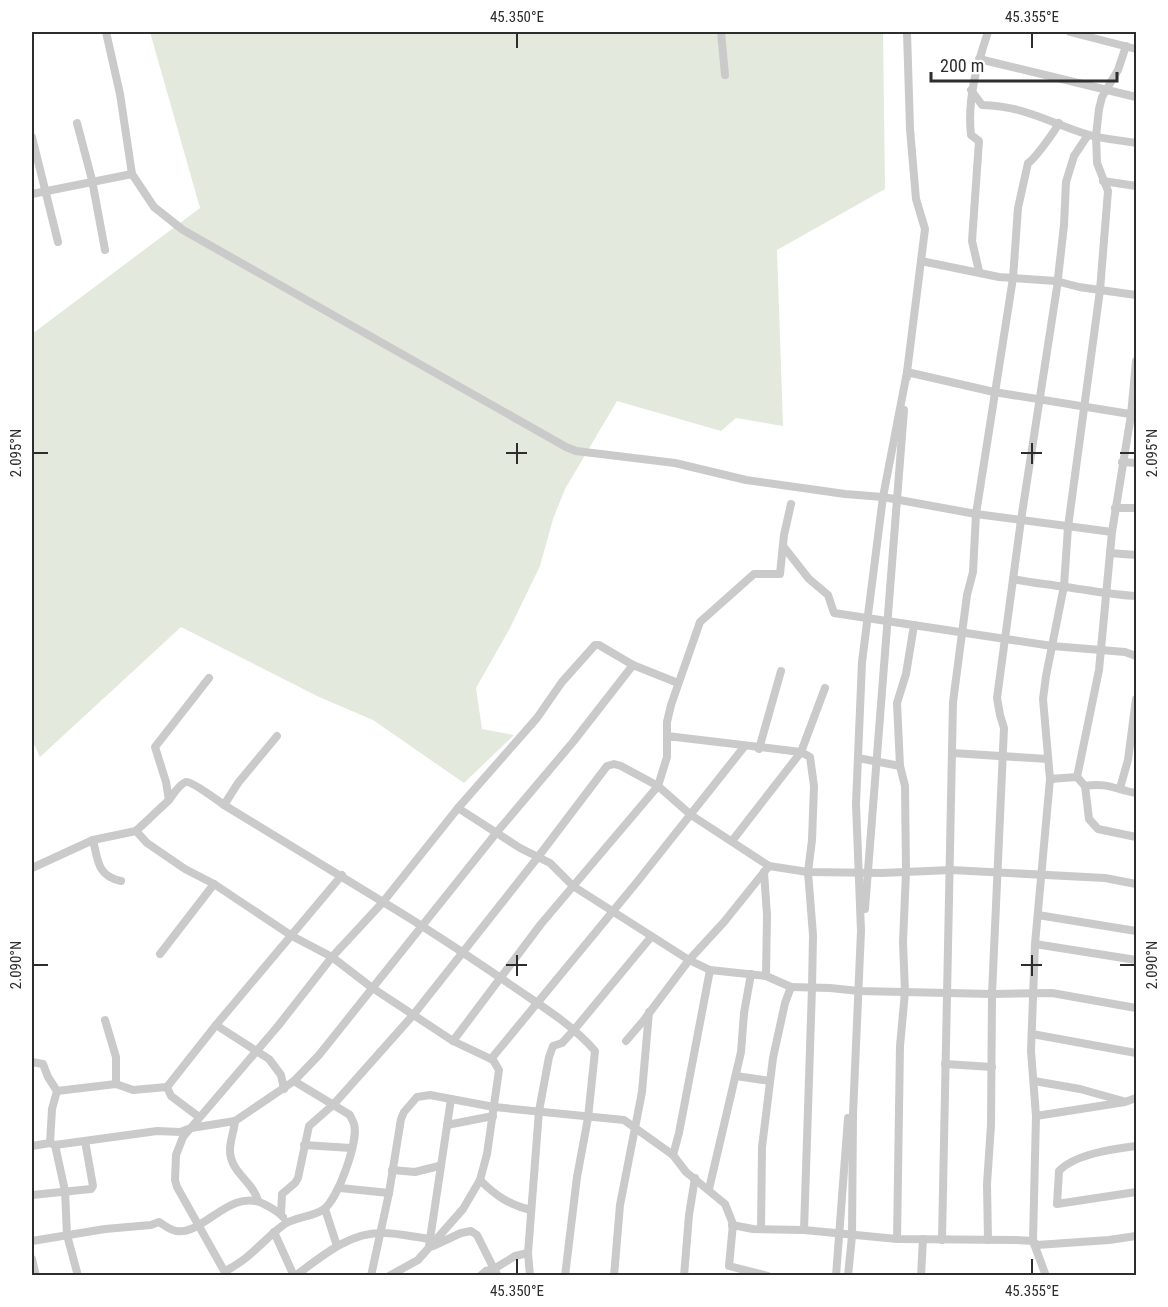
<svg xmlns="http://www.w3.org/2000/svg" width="1168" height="1307" font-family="'Roboto Condensed',sans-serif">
  <rect width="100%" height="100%" fill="#fff"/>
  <path fill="#e3e9dc" d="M150 32H883L885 189 777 250 783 426 736 418 721 431 617 401 565 489 553 519 540 566 510 628 476 688 482 729 514 735 464 783 373 720 319 697 181 627 40 757 32 740V334L200 208Z"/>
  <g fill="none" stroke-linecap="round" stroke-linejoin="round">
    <g stroke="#cacaca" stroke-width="8">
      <path d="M106 32 120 94 132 174"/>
      <path d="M721 32 725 75"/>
      <path d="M1070 32 1136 49"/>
      <path d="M1126 46 1118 70 1102 97 1099 109 1096 136 1097 163 1108 191 1100 290 1068 527 1064 586 1046 676 1043 699 1050 779 1035 944 1031 1051 1036 1116 1125 1102 1136 1098"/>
      <path d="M979 59 1136 97"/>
      <path d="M971 90 982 105C1024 106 1048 122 1086 134 1101 139 1120 140 1136 143"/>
      <path d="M77 123 92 180 105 250"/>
      <path d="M32 137 58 242"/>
      <path d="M1103 181 1136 186"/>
      <path d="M32 194 132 174 154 207 183 230 566 447 576 451 675 463 746 480 845 494 883 497 976 514 1112 532"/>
      <path d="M921 261 999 277 1056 281 1079 287 1136 295"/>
      <path d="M979 271 972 241 979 141 971 135C967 99 977 65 988 32"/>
      <path d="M907 377V372L994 392 1136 415"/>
      <path d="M1122 462 1136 463"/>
      <path d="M1115 508H1136"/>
      <path d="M783 546 809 579 828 595 834 613 1052 646 1125 652 1136 656"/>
      <path d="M1110 553 1136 555"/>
      <path d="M1013 579C1031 583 1048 584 1065 587 1089 590 1112 595 1136 596"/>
      <path d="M277 736 238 783 224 805 383 902 458 808 537 718 562 682 595 645H599L633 665"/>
      <path d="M667 736V722L671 705 700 622 754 574H780L784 535 791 504"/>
      <path d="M759 749 781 671"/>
      <path d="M952 753 1048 759"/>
      <path d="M858 758 900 766"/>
      <path d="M1077 777 1099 670 1112 532 1131 415 1136 361"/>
      <path d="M1050 779 1077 777 1085 786C1107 782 1117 790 1136 793"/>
      <path d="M1085 786 1089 819 1098 829 1136 837"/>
      <path d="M1120 788 1128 760 1136 699"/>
      <path d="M169 800C173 795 179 784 186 782 192 781 217 800 224 805"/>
      <path d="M136 831 147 843 185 869 214 884 292 936 332 957 383 902C425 927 467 955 508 983 538 1004 571 1023 595 1051L588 1118 577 1177 565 1276"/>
      <path d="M93 840C98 860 97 876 121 881"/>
      <path d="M732 841 801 752 825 688"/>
      <path d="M32 868 93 840 136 831 169 800 166 782 155 747 209 678"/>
      <path d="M764 872 767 915 766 976"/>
      <path d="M865 909 904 410"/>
      <path d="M1038 915 1136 931"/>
      <path d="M1035 944 1136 960"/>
      <path d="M160 954 214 884"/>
      <path d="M791 987 830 988 859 991 992 994 1052 993 1136 1008"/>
      <path d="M105 1020 116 1057V1084"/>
      <path d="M216 1025 269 1059 281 1075 284 1089"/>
      <path d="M1032 1034 1136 1053"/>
      <path d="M453 1041 541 924 658 786 667 757V736L801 752 810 757 814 786 812 840 808 872 813 935 812 988 804 1230"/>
      <path d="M626 1041 644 1020 689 960 724 922 769 866"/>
      <path d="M491 1059 637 882 744 747"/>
      <path d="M32 1062 43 1064 48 1077 57 1091 52 1109 50 1143 55 1145 65 1191 67 1235 78 1276"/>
      <path d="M945 1064 992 1067"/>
      <path d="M736 1076 770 1081"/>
      <path d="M1034 1081 1080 1089 1123 1101"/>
      <path d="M167 1087 216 1025 342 875"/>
      <path d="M167 1087 171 1096 199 1117"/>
      <path d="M57 1091 116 1084 133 1090 167 1087"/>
      <path d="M1036 1116 1033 1241 1046 1276"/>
      <path d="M235 1121C234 1131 230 1141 230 1150 230 1173 253 1181 258 1201"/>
      <path d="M447 1125 493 1116"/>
      <path d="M55 1145 157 1131 180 1132 191 1128 235 1121 294 1081 319 1055 497 832 573 742 633 665 678 683"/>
      <path d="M304 1145 351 1148"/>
      <path d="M32 1146 50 1143"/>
      <path d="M1136 1146C1113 1149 1075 1154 1059 1171L1057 1204 1136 1192"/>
      <path d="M673 1155 679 1133 710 970"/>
      <path d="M392 1170 415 1172 439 1166"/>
      <path d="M480 1180C495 1195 509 1205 531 1210"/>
      <path d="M340 1188 389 1193"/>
      <path d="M709 1189 741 1052 744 1013 751 974"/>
      <path d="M32 1195 91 1189 93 1186 85 1141"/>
      <path d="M325 1209 337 1246"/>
      <path d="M281 1214 282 1194 295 1183 298 1178 309 1126 334 1104 414 1014 538 857 520 848 458 808"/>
      <path d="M732 1225 753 1229 804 1230 897 1239 1015 1240 1033 1241 1037 1245 1109 1240 1136 1236"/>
      <path d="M761 1229 762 1147 773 1058 785 1003 791 987 766 976 710 970 689 960 573 886 550 863 538 857 607 766 614 764 621 766 658 786 691 815 769 866 808 872 882 873 951 870 1105 878 1136 884"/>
      <path d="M274 1232 294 1276"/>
      <path d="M897 1239 900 1046 905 992 903 942 906 872 905 786 900 766 897 703 906 674 914 625"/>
      <path d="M942 1240 953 702 967 595 973 572 976 514 1013 278 1018 208 1028 163C1034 160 1055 131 1059 123"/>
      <path d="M988 1240 987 1184 991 1125 992 994 1004 728 1000 715 997 698 1021 520 1057 287 1064 225 1066 182 1074 156 1088 135"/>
      <path d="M32 1241 105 1229 151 1225 159 1222C164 1225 170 1230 176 1231 203 1236 230 1187 264 1204 271 1208 278 1211 283 1217"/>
      <path d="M429 1246 451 1099"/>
      <path d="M433 1246 461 1233 471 1231 477 1235 494 1269 486 1271 480 1276"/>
      <path d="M32 1259 36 1276"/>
      <path d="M225 1271C248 1261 262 1241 282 1226 294 1216 312 1218 324 1209 338 1199 359 1140 354 1124 353 1121 351 1118 350 1115L294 1081"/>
      <path d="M227 1276 177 1187 175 1180 176 1155 183 1137 278 1026 332 957 371 987 453 1041 493 1060 499 1070 487 1154 480 1180 463 1209 418 1260 389 1276"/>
      <path d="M295 1276C321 1257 349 1232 383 1233 398 1233 414 1237 430 1239"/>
      <path d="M371 1276 389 1193 401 1119 404 1112 417 1097 430 1095 494 1107 624 1120 673 1155 686 1172 725 1204 733 1224 729 1266 768 1276"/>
      <path d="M498 1276 494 1269 515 1256 528 1253"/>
      <path d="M530 1276 528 1253 539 1111 549 1057 553 1046 562 1043 574 1030 651 937"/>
      <path d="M614 1276 620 1205 642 1092 649 1012"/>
      <path d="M684 1276 689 1215 695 1178"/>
      <path d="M836 1276 848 1118"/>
      <path d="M848 1276 852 1236 853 1114 861 931 856 804 862 662 883 497 907 372 925 229 916 199 910 129 907 32"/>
      <path d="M921 1276 923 1239"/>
    </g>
  </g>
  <path fill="none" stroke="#2d2d2d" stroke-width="2" d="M517 33V48M1032 33V48M517 443V464M1032 443V464M33 453H48M506 453H527M1021 453H1042M1120 453H1135M517 955V976M1032 955V976M33 965H48M506 965H527M1021 965H1042M1120 965H1135M517 1259V1274M1032 1259V1274"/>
  <rect width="1168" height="1307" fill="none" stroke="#ffffff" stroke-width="66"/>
  <path d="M931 72v9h186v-9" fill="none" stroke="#2d2d2d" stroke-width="3"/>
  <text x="940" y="72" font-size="18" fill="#2d2d2d" stroke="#ffffff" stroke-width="4.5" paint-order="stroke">200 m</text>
  <rect x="33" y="33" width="1102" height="1241" fill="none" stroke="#2d2d2d" stroke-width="2"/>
  <g font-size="15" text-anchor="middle" fill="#2d2d2d">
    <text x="517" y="22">45.350°E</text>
    <text x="1032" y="22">45.355°E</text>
    <text transform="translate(16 453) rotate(-90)" y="5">2.095°N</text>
    <text transform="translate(1152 453) rotate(-90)" y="5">2.095°N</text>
    <text transform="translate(16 965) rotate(-90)" y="5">2.090°N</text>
    <text transform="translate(1152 965) rotate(-90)" y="5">2.090°N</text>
    <text x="517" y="1296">45.350°E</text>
    <text x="1032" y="1296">45.355°E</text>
  </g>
</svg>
